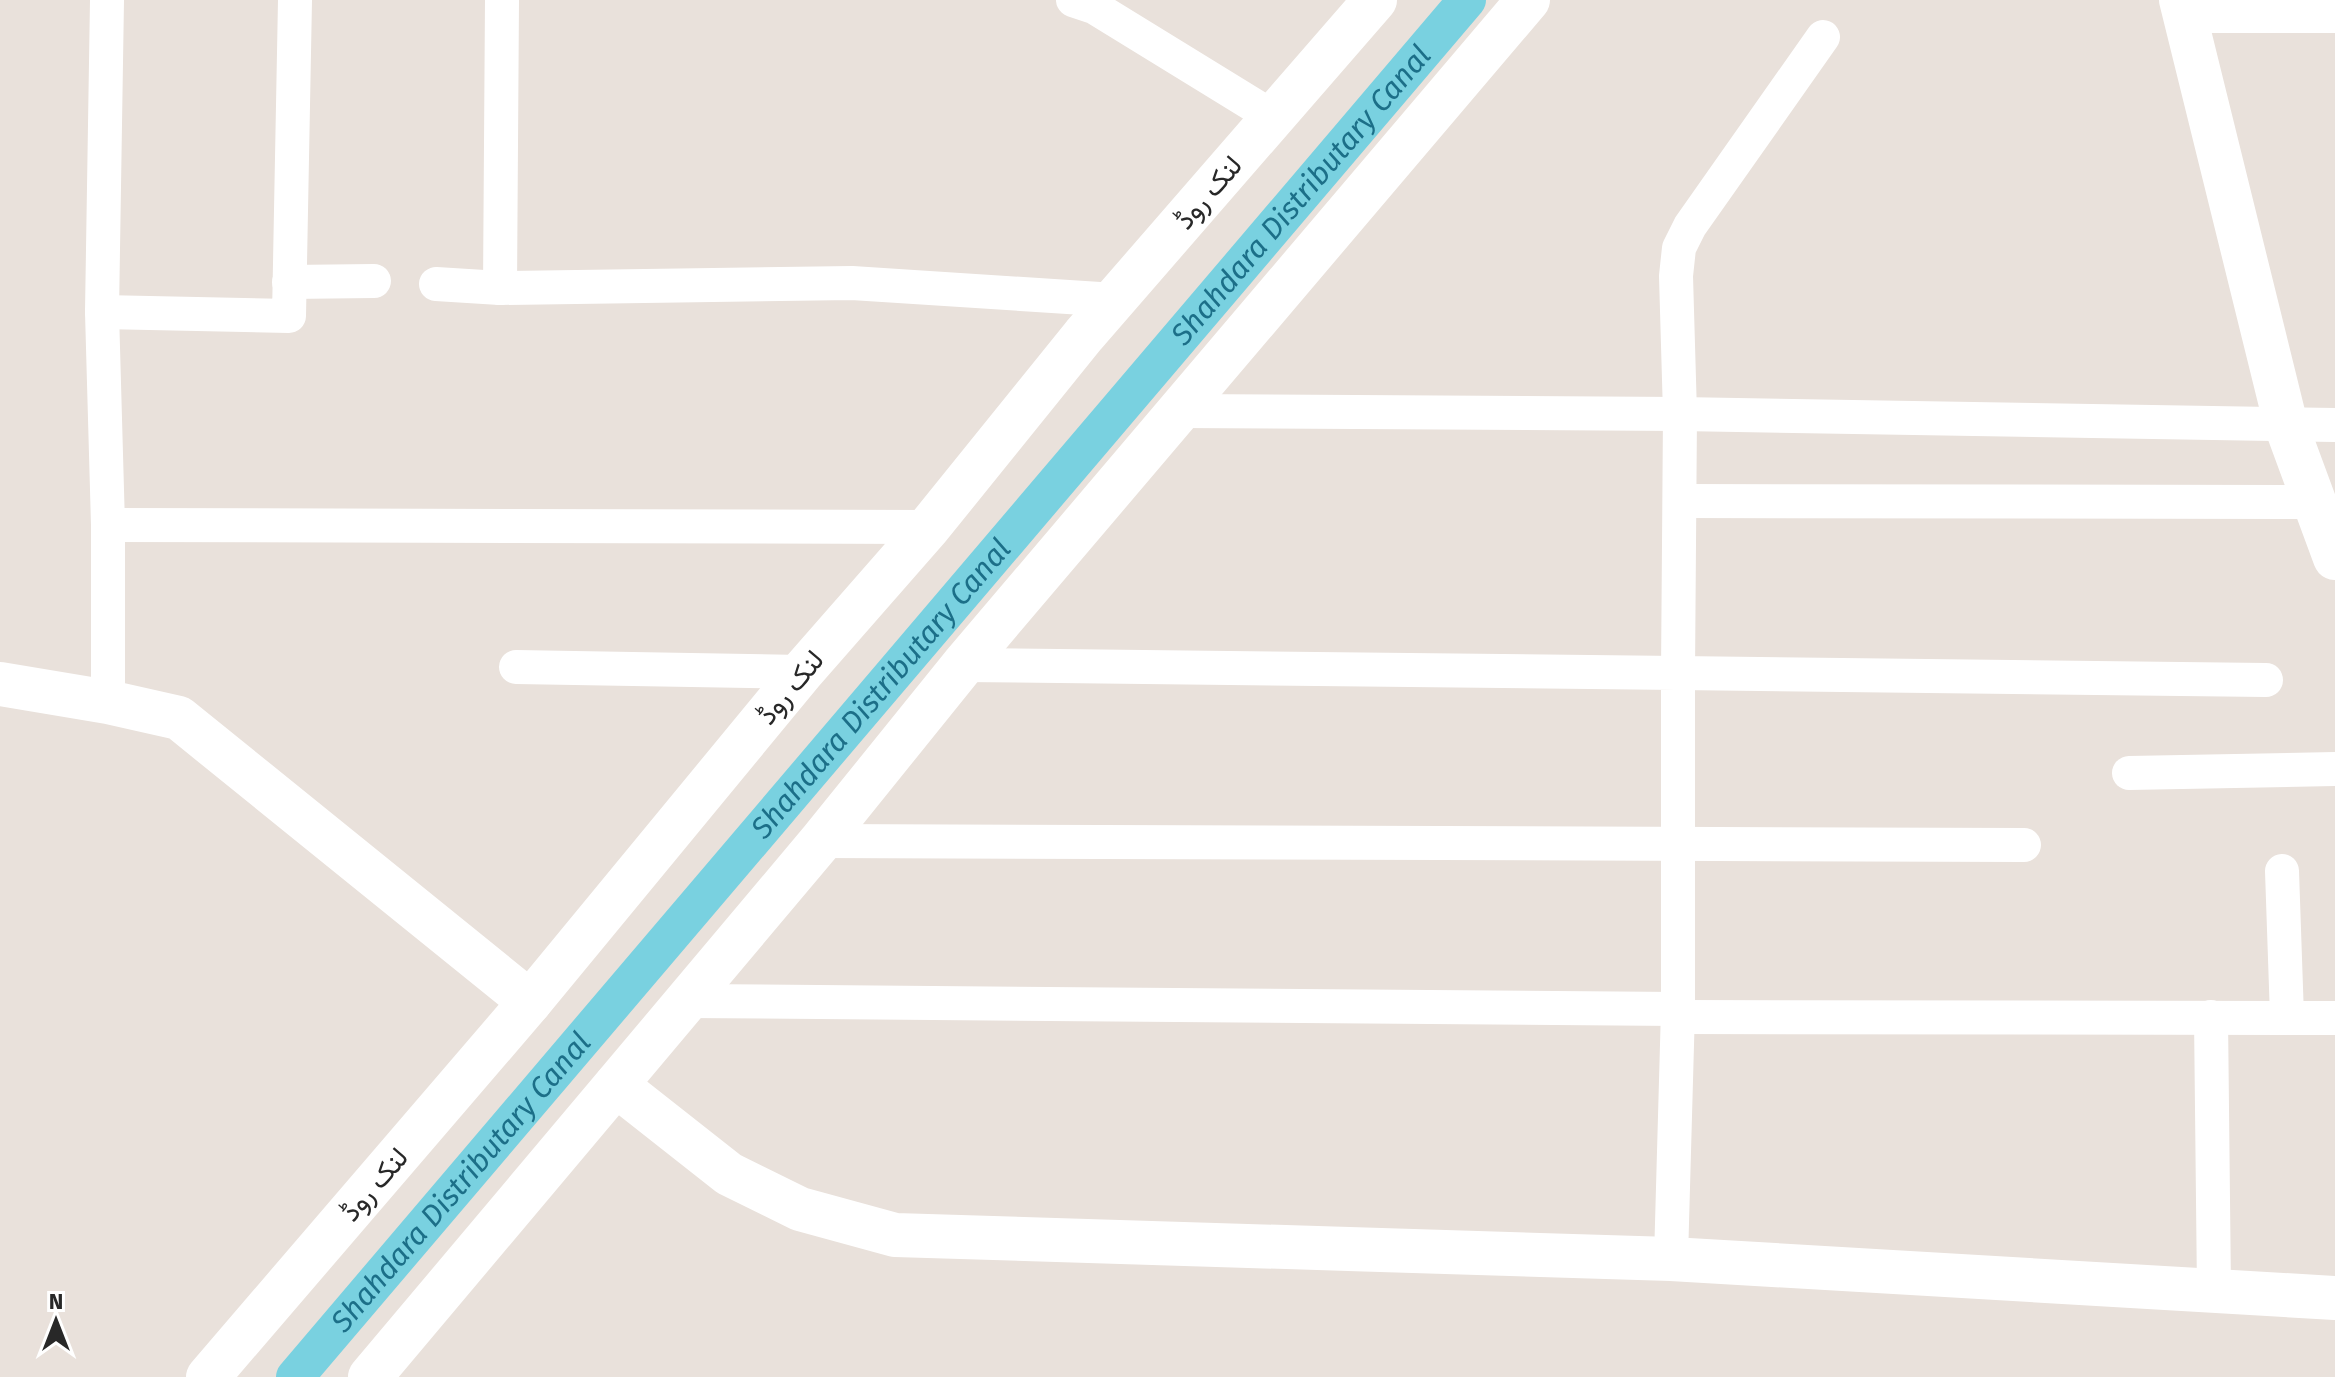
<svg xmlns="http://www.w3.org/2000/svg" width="2335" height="1377" font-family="'Fira Sans',Vazirmatn,sans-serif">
  <rect width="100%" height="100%" fill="#e9e1db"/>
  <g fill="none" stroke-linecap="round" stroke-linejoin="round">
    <path stroke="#79d1e0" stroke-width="38" id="s1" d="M295 1377 1467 0"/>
    <g stroke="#fff" stroke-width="34">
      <path d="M107 0 102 312 108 525V702"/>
      <path d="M1073 0 1094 7 1273 117"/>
      <path d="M2186 16H2335"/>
      <path d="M1823 37 1690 226 1679 248 1676 276 1680 414 1678 673 2266 680"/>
      <path d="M289 282 374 281"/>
      <path d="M436 284 500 288 852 283 1115 300"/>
      <path d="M500 288 502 0"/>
      <path d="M102 312 289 316 295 0"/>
      <path d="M1180 411 1680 414 2335 425"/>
      <path d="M1680 501 2313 502"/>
      <path d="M108 525 929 527"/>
      <path d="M516 667 802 672"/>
      <path d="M2129 773 2335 769"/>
      <path d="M821 841 2024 845"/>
      <path d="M2282 871 2287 1017"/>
      <path d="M687 1001 1678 1009V673L963 665"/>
      <path d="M1679 1017 2335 1018"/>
      <path d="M2211 1017 2214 1291"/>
      <path d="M1671 1259 1678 1009"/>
    </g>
    <g stroke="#fff" stroke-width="44">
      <path d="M2181 0 2286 425 2335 558"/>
      <path d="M0 684 108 702 179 718 530 1002"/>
      <path d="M616 1085 729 1174 800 1209 895 1235 1671 1259 2335 1298"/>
      <path d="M208 1377 530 1002 802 672 929 527 1084 335 1375 0"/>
      <path d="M370 1377 821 841 963 665 1528 0"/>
    </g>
  </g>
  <g text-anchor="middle" stroke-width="7" stroke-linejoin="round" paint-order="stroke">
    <g font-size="28" fill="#282828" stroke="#fff">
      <text transform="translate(1208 192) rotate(-49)" y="10">لنک روڈ</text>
      <text transform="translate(790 687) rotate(-50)" y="10">لنک روڈ</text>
      <text transform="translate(374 1184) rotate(-49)" y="10">لنک روڈ</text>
    </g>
    <g font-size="30" font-style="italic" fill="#1c6f88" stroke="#fff">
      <text dy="10" stroke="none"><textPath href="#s1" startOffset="1552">Shahdara Distributary Canal</textPath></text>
      <text dy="10" stroke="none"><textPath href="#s1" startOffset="904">Shahdara Distributary Canal</textPath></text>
      <text dy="10" stroke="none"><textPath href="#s1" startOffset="256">Shahdara Distributary Canal</textPath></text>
    </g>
  </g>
  <g transform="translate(56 1321)" stroke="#ffffff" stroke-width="6" paint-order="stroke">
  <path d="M0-6L14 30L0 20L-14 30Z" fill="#282828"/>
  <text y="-12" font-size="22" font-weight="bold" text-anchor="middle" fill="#282828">N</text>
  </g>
</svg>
